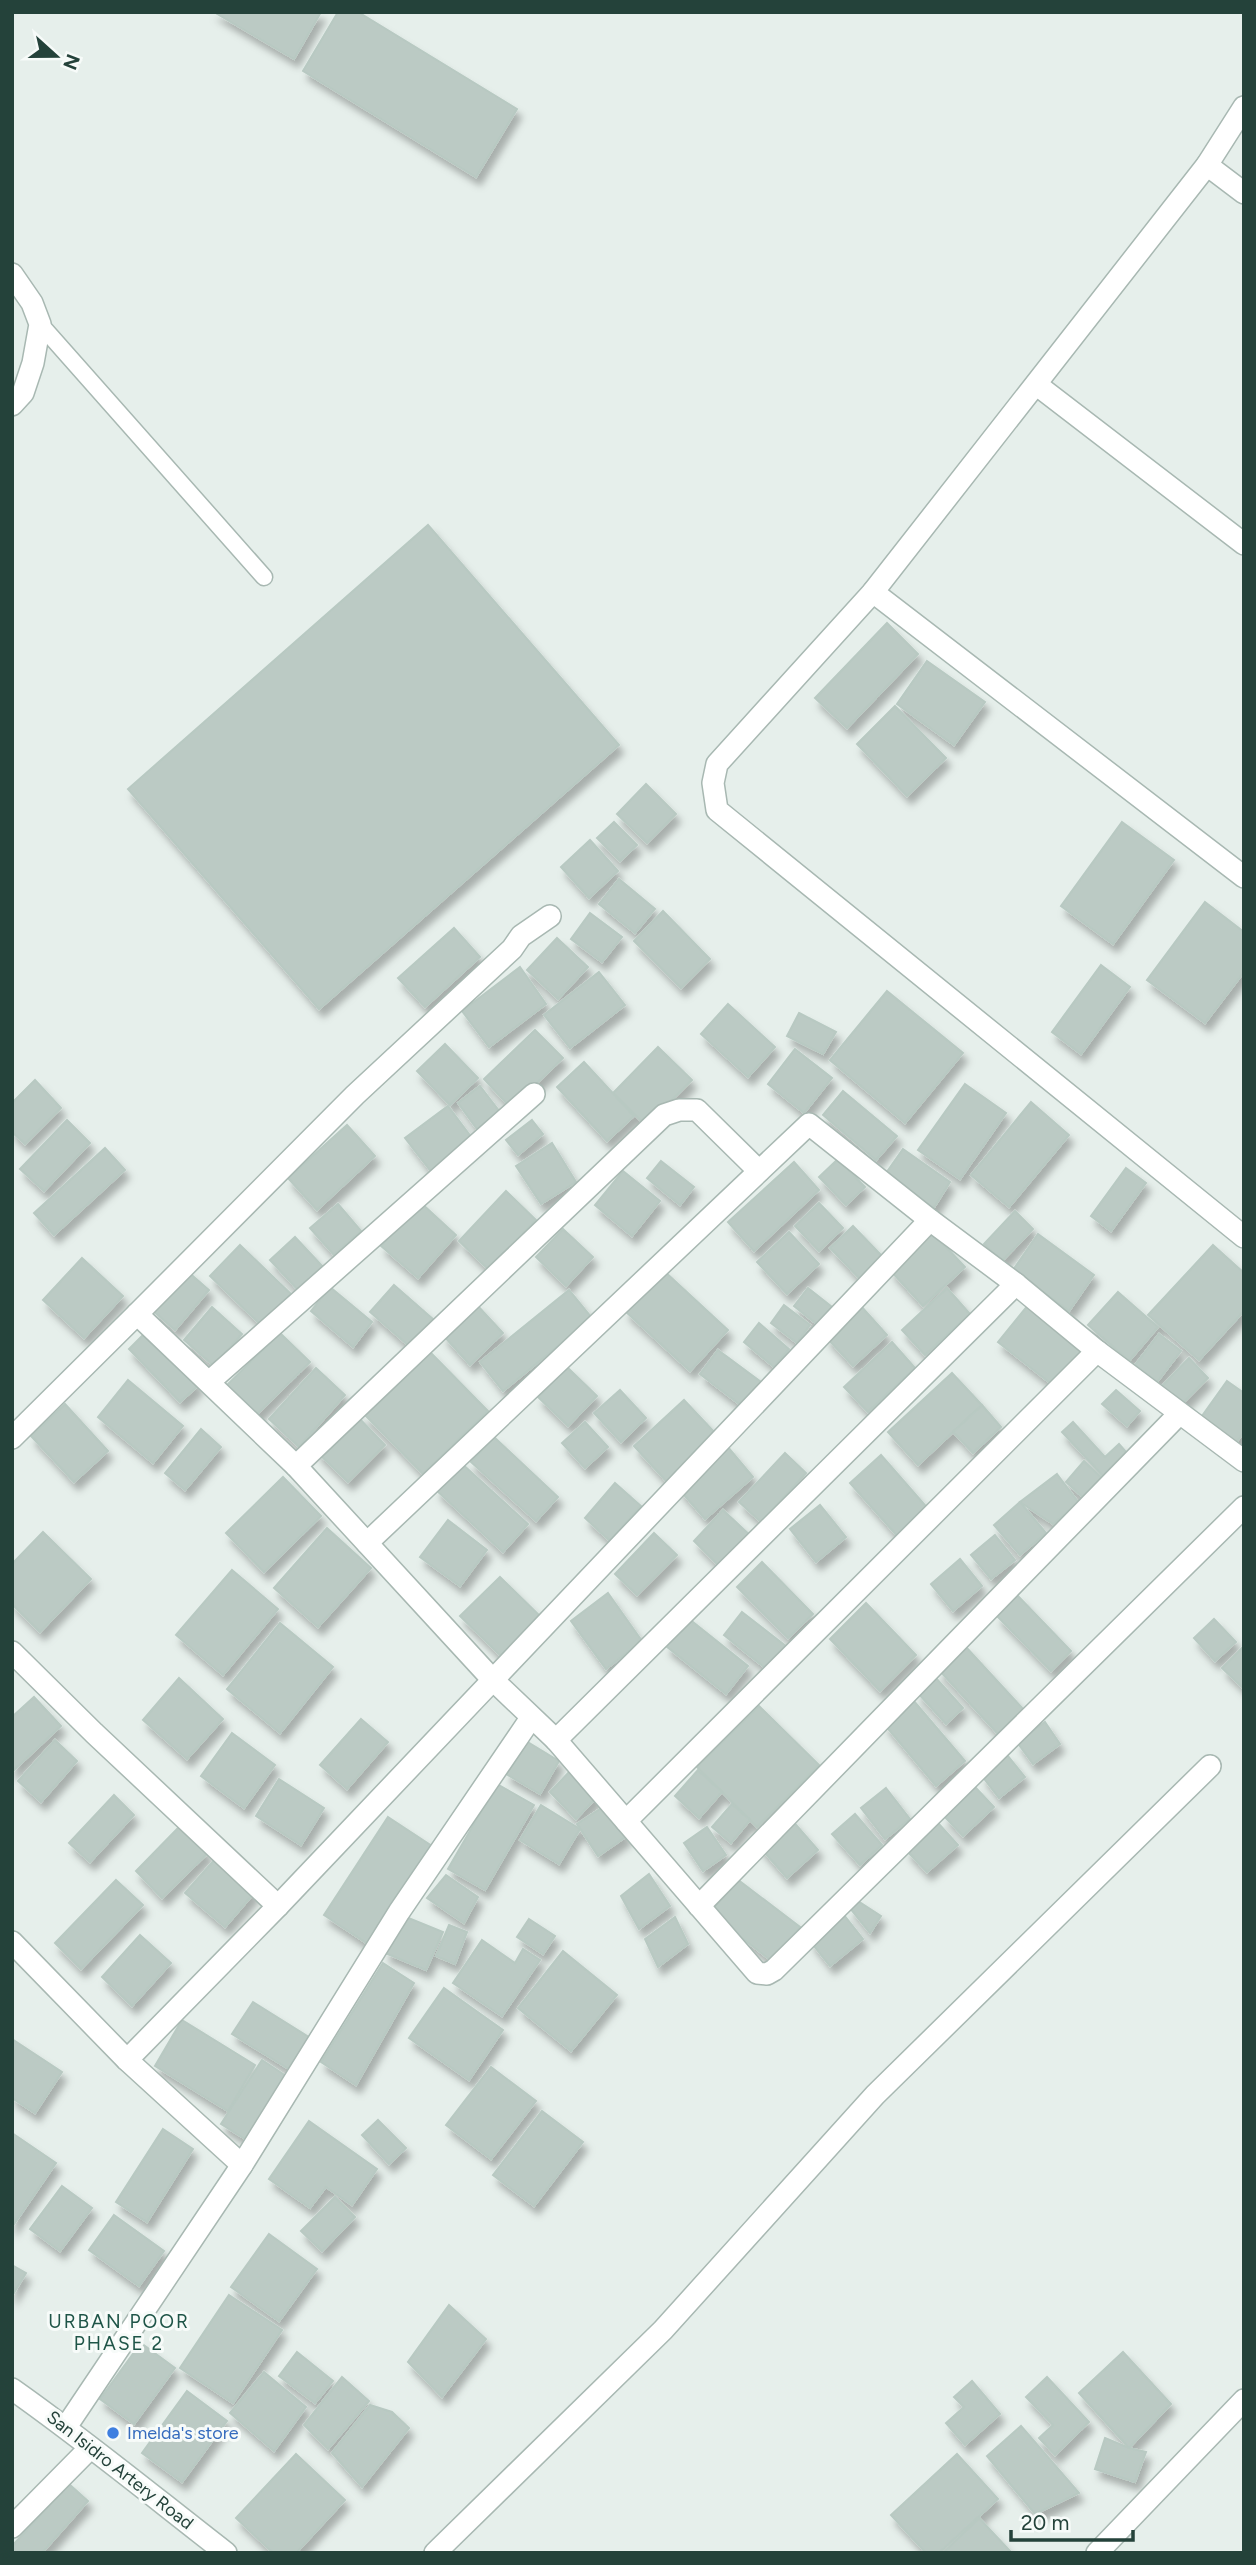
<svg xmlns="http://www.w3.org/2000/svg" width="1256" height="2565" font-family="Figtree,sans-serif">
  <defs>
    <filter id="shadow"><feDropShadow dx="4.5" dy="8" stdDeviation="3.5" flood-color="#0004"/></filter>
  </defs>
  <rect width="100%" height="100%" fill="#e6efeb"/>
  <g fill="#bbcac4" stroke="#b8c9c2" stroke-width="2" filter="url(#shadow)">
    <path d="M214 12H321L294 59Z"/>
    <path d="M338 12H358L517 109 476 177 303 71Z"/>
    <path d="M428 525 619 745 319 1009 128 789Z"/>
    <path d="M887 623 918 654 847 728 815 698Z"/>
    <path d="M927 661 985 702 954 745 897 704Z"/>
    <path d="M895 706 946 758 907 796 857 744Z"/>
    <path d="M646 784 676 814 647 843 617 814Z"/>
    <path d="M614 822 637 845 620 861 597 838Z"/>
    <path d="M1122 822 1174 860 1113 944 1061 906Z"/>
    <path d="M590 840 618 871 589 898 561 867Z"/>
    <path d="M619 879 655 909 635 933 599 904Z"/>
    <path d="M1205 902 1244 932V972L1205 1023 1147 980Z"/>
    <path d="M663 911 710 959 681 988 634 941Z"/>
    <path d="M590 913 622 937 602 962 571 939Z"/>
    <path d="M454 928 480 957 425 1007 398 978Z"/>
    <path d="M557 938 588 967 558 999 527 970Z"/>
    <path d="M1101 965 1130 987 1081 1054 1052 1032Z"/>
    <path d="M520 967 546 1004 489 1047 462 1011Z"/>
    <path d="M599 972 625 1005 570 1048 544 1015Z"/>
    <path d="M887 991 963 1053 905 1123 830 1060Z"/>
    <path d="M728 1004 775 1047 748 1077 701 1034Z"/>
    <path d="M799 1013 836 1032 823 1054 787 1036Z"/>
    <path d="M535 1030 563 1058 511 1108 484 1079Z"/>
    <path d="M445 1044 478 1078 450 1105 417 1071Z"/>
    <path d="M658 1047 692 1080 646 1126 613 1093Z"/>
    <path d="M795 1049 832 1078 804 1113 768 1084Z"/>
    <path d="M584 1062 634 1116 607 1141 557 1087Z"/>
    <path d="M35 1080 61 1108 25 1144 12 1132V1103Z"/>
    <path d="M965 1084 1006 1113 960 1179 918 1150Z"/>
    <path d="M480 1086 500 1112 477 1129 458 1103Z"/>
    <path d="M843 1091 897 1136 876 1160 823 1115Z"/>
    <path d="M1031 1102 1069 1135 1009 1207 971 1175Z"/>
    <path d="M448 1106 475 1142 433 1174 405 1138Z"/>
    <path d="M67 1120 90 1143 44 1191 20 1169Z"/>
    <path d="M532 1120 543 1134 518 1155 506 1140Z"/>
    <path d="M347 1125 375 1156 317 1210 288 1178Z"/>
    <path d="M552 1143 576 1182 541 1204 516 1166Z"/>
    <path d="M105 1148 125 1170 54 1235 34 1213Z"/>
    <path d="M903 1149 950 1182 933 1209 884 1176Z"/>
    <path d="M838 1159 865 1187 846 1205 819 1177Z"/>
    <path d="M661 1161 694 1187 680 1205 647 1178Z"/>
    <path d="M794 1162 819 1190 754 1251 728 1222Z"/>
    <path d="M1126 1168 1146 1183 1111 1231 1091 1216Z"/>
    <path d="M623 1171 660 1201 632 1236 595 1205Z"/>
    <path d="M506 1191 536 1220 488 1269 459 1241Z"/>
    <path d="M420 1202 456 1235 418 1278 381 1246Z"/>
    <path d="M819 1203 843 1228 819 1251 795 1226Z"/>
    <path d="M338 1204 361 1231 334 1255 310 1228Z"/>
    <path d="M1015 1211 1033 1229 1002 1261 984 1244Z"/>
    <path d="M853 1226 883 1257 860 1279 830 1248Z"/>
    <path d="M563 1229 593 1257 566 1286 536 1257Z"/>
    <path d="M931 1231 965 1267 923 1306 890 1270Z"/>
    <path d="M789 1232 819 1264 787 1294 757 1262Z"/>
    <path d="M1038 1234 1094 1275 1069 1311 1013 1270Z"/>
    <path d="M295 1237 324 1268 299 1291 270 1260Z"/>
    <path d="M240 1245 291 1294 261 1325 210 1276Z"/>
    <path d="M1213 1245 1244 1273V1311L1199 1360 1148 1315Z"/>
    <path d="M82 1258 123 1296 84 1338 43 1300Z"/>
    <path d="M186 1270 209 1290 175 1330 152 1310Z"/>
    <path d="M663 1270 728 1330 690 1371 625 1311Z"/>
    <path d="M394 1285 433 1319 409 1346 370 1312Z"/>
    <path d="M330 1287 372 1322 353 1347 311 1311Z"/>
    <path d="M808 1288 832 1307 818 1325 794 1306Z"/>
    <path d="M947 1288 970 1314 925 1355 902 1330Z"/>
    <path d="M569 1290 592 1318 503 1391 480 1362Z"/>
    <path d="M1118 1292 1158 1327 1129 1361 1088 1325Z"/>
    <path d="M476 1304 503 1333 470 1365 443 1335Z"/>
    <path d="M1029 1304 1084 1349 1054 1386 998 1342Z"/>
    <path d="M784 1305 810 1325 797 1343 771 1323Z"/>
    <path d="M860 1305 887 1335 853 1366 826 1337Z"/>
    <path d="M212 1307 242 1334 214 1366 184 1340Z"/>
    <path d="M759 1323 789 1349 774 1367 744 1342Z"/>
    <path d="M147 1331 199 1385 180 1402 129 1349Z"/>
    <path d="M280 1333 310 1362 253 1418 223 1389Z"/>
    <path d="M1159 1334 1181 1351 1157 1382 1135 1365Z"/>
    <path d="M892 1342 915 1368 868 1412 844 1387Z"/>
    <path d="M718 1350 761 1382 742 1406 700 1374Z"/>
    <path d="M430 1352 488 1411 423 1474 365 1415Z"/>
    <path d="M1189 1358 1208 1378 1180 1406 1161 1387Z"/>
    <path d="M567 1367 597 1396 568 1426 538 1397Z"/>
    <path d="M316 1368 345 1395 299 1447 269 1419Z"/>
    <path d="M952 1373 982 1405 918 1465 888 1432Z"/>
    <path d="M128 1380 183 1426 153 1463 98 1417Z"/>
    <path d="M1227 1381 1244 1393V1432L1232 1448 1197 1423Z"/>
    <path d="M620 1390 646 1418 621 1442 594 1413Z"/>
    <path d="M1116 1390 1140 1411 1127 1426 1102 1404Z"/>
    <path d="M684 1400 717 1435 667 1482 634 1446Z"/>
    <path d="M65 1404 108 1451 74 1482 31 1436Z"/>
    <path d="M982 1405 1001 1427 973 1453 953 1432Z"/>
    <path d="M354 1413 385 1445 348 1482 316 1451Z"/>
    <path d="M585 1422 608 1447 585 1468 562 1443Z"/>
    <path d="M1073 1422 1105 1457 1119 1444 1127 1453 1103 1476 1062 1432Z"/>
    <path d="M201 1429 221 1447 185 1490 165 1473Z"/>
    <path d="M494 1437 558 1497 536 1521 471 1462Z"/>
    <path d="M727 1446 753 1477 705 1519 678 1488Z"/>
    <path d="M785 1453 806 1473 761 1522 739 1502Z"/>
    <path d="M881 1455 930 1511 899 1538 850 1483Z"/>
    <path d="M1084 1461 1105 1481 1086 1500 1066 1482Z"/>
    <path d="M460 1462 528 1524 503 1552 436 1490Z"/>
    <path d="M1057 1474 1079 1503 1053 1524 1020 1502Z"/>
    <path d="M283 1477 321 1516 264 1572 226 1533Z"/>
    <path d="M615 1483 641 1506 610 1541 585 1518Z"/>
    <path d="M1020 1502 1046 1533 1020 1555 994 1525Z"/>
    <path d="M820 1505 846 1537 816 1562 790 1529Z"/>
    <path d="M723 1510 753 1538 722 1569 694 1541Z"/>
    <path d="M448 1520 487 1550 460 1586 420 1557Z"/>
    <path d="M327 1528 371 1568 318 1627 274 1588Z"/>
    <path d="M43 1532 91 1579 40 1632 12 1604V1564Z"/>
    <path d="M654 1533 677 1555 637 1595 615 1574Z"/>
    <path d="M995 1535 1015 1560 991 1579 971 1555Z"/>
    <path d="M960 1559 982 1586 953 1611 931 1584Z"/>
    <path d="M762 1562 813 1614 788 1638 737 1587Z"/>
    <path d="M232 1570 278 1609 223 1675 176 1635Z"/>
    <path d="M500 1577 541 1617 502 1657 460 1616Z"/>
    <path d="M608 1593 642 1641 606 1669 571 1621Z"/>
    <path d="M1017 1595 1071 1651 1051 1671 997 1616Z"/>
    <path d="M866 1603 916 1655 880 1691 830 1639Z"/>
    <path d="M742 1612 787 1647 769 1671 724 1635Z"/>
    <path d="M688 1618 748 1666 726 1694 666 1646Z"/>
    <path d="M1214 1619 1236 1642 1215 1661 1194 1638Z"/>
    <path d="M280 1623 333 1667 280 1733 227 1689Z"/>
    <path d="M965 1646 1024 1710 998 1734 939 1670Z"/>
    <path d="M1244 1646V1689L1222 1668Z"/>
    <path d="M934 1676 963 1708 946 1724 917 1692Z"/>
    <path d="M179 1678 223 1719 187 1759 143 1720Z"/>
    <path d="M34 1697 61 1726 12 1772V1717Z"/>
    <path d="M913 1700 965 1761 936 1786 884 1724Z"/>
    <path d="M759 1706 819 1765 757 1827 697 1767Z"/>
    <path d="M361 1719 388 1742 347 1789 320 1765Z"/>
    <path d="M1045 1722 1060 1744 1033 1764 1017 1742Z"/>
    <path d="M232 1733 275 1765 244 1808 201 1776Z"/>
    <path d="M55 1740 77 1761 41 1802 18 1781Z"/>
    <path d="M526 1741 559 1761 540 1794 506 1774Z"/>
    <path d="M1007 1755 1025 1777 999 1798 982 1776Z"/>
    <path d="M572 1769 598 1796 576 1819 550 1792Z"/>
    <path d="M698 1770 722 1792 699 1818 675 1796Z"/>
    <path d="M279 1779 324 1808 301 1845 256 1816Z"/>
    <path d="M497 1784 534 1805 485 1890 448 1869Z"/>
    <path d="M975 1787 994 1807 963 1836 944 1816Z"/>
    <path d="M886 1788 910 1819 885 1839 861 1808Z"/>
    <path d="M114 1795 134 1815 90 1862 69 1843Z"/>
    <path d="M732 1804 750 1820 731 1843 712 1827Z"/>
    <path d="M541 1805 580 1829 559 1864 520 1840Z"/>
    <path d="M606 1805 627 1836 598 1856 577 1824Z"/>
    <path d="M855 1814 882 1845 860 1865 832 1834Z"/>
    <path d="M388 1817 432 1846 368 1944 324 1915Z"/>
    <path d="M790 1818 818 1850 787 1878 758 1845Z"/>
    <path d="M938 1823 958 1845 927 1872 906 1850Z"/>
    <path d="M181 1825 208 1853 162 1898 136 1871Z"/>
    <path d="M707 1827 726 1855 703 1871 684 1843Z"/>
    <path d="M216 1858 255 1892 225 1927 185 1893Z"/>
    <path d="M649 1874 670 1906 639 1929 621 1896Z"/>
    <path d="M446 1875 478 1897 464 1923 427 1898Z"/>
    <path d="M737 1879 800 1927 773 1962 710 1913Z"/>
    <path d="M116 1880 143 1905 81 1969 55 1943Z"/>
    <path d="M858 1901 881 1916 870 1933 850 1908Z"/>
    <path d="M401 1915 443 1932 426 1970 385 1953Z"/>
    <path d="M844 1915 863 1939 830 1966 810 1941Z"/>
    <path d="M675 1917 688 1944 658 1967 645 1939Z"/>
    <path d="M529 1919 555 1936 543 1954 517 1937Z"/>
    <path d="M449 1925 467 1932 455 1964 436 1956Z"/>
    <path d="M140 1935 171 1963 132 2006 102 1977Z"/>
    <path d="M482 1940 515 1963 523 1949 540 1960 502 2016 453 1983Z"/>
    <path d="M563 1951 617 1995 571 2051 518 2008Z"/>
    <path d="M383 1963 414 1983 356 2085 321 2062Z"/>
    <path d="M444 1988 503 2030 469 2080 409 2038Z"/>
    <path d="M253 2002 312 2039 292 2071 232 2034Z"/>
    <path d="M182 2020 255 2065 228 2111 155 2066Z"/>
    <path d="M12 2039 62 2072 35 2113 12 2098Z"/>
    <path d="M262 2060 286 2076 245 2139 221 2124Z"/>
    <path d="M491 2067 536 2101 491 2159 446 2125Z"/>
    <path d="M542 2111 583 2142 534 2206 493 2175Z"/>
    <path d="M378 2120 406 2148 389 2164 362 2135Z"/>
    <path d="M309 2121 377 2169 352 2205 326 2187 310 2208 269 2179Z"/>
    <path d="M163 2129 193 2149 147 2222 116 2202Z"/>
    <path d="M12 2133 56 2163 12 2227Z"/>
    <path d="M62 2186 92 2208 60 2251 30 2229Z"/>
    <path d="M335 2197 355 2217 322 2251 301 2231Z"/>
    <path d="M114 2215 164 2251 139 2286 89 2250Z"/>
    <path d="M269 2234 317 2269 279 2321 231 2287Z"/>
    <path d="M12 2265 26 2273 12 2296Z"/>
    <path d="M229 2295 282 2330 233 2403 180 2368Z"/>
    <path d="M449 2305 486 2339 442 2397 408 2362Z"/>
    <path d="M141 2343 175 2368 134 2424 100 2399Z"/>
    <path d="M297 2352 333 2381 315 2403 279 2376Z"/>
    <path d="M1123 2352 1171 2404 1129 2448 1079 2393Z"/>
    <path d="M264 2372 306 2407 274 2451 230 2413Z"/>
    <path d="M342 2377 369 2401 328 2449 304 2425Z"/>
    <path d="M1047 2377 1089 2422 1055 2455 1039 2438 1053 2425 1026 2397Z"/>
    <path d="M972 2381 1000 2414 965 2445 946 2423 964 2407 954 2397Z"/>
    <path d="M187 2391 227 2421 182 2482 142 2453Z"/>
    <path d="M370 2405 392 2412 409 2428 362 2487 332 2453Z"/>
    <path d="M1021 2426 1079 2493 1035 2514 987 2456Z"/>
    <path d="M1105 2438 1129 2448 1146 2452 1135 2482 1095 2469Z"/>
    <path d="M296 2454 345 2500 296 2553H273L236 2518Z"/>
    <path d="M957 2454 998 2499 939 2553H926L891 2515Z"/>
    <path d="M69 2484 88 2501 42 2553H15L12 2546Z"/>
    <path d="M979 2518 1012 2553H943Z"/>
  </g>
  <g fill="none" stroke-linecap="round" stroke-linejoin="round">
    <g stroke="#a8b8b2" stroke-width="19">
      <path id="service" d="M40 324 264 577"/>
    </g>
    <g stroke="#a8b8b2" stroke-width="24">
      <g id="minor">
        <path d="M1244 107 1207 165 873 592 717 764 713 783 717 810 1244 1237"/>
        <path d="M1207 165 1244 193"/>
        <path d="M12 274 32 303 40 324 33 363 23 393 12 405"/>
        <path d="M1037 385 1244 544"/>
        <path d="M873 592 1244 877"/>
        <path d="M137 1314 355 1095 512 949 521 936 550 916"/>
        <path d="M209 1382 534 1094"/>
        <path d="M12 1438 137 1314 296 1466 492 1679 556 1740 757 1973 767 1974 774 1970 1244 1507"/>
        <path d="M296 1466 664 1115 679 1110H697L759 1171"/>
        <path d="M367 1543 809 1124 930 1220 1016 1284 1097 1351 1244 1461"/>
        <path d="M12 1652 94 1733 278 1906"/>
        <path d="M556 1740 1016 1284"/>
        <path d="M626 1821 1097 1351"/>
        <path d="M699 1906 1179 1414"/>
        <path d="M12 1942 127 2060 242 2165"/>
        <path d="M127 2060 278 1906 930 1220"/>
        <path d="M66 2427 242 2165 399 1912 531 1718"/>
        <path d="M12 2527 90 2448"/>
        <path d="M435 2553 663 2330 875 2095 1210 1766"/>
        <path d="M1097 2553 1244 2400"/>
      </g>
    </g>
    <g stroke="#a8b8b2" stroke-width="24">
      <path id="tertiary" d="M12 2389C86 2441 155 2498 226 2553"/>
    </g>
    <use href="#service" stroke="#fff" stroke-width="16"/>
    <use href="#minor" stroke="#fff" stroke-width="21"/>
    <use href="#tertiary" stroke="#fff" stroke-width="21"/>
  </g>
  <circle fill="#3f7fe0" stroke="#f7fbf9" stroke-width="2.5" cx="113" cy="2433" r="7"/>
  <g text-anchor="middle" stroke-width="6" stroke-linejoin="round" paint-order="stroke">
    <g font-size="18" fill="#366cbe" stroke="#f7fbf9" text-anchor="start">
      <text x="127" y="2439">Imelda's store</text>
    </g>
    <g font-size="18" fill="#24423a" stroke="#f7fbf9">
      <text transform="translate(120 2470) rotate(38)" y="6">San Isidro Artery Road</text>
    </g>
    <g font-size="19" letter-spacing="2" fill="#1f5548" stroke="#f7fbf9">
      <text x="119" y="2328">URBAN POOR<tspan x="119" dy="22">PHASE 2</tspan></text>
    </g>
  </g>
  <rect width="1256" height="2565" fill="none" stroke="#24423a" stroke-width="28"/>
  <g transform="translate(56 56) rotate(111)" stroke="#f7fbf9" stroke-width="5" paint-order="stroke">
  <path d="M0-5L12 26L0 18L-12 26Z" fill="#24423a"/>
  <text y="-10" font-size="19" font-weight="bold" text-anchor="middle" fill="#24423a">N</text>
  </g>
  <path d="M1011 2530v10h122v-10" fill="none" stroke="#24423a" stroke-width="3.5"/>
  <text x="1021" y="2530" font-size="21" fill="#24423a" stroke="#f7fbf9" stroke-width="5" paint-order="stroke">20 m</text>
</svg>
